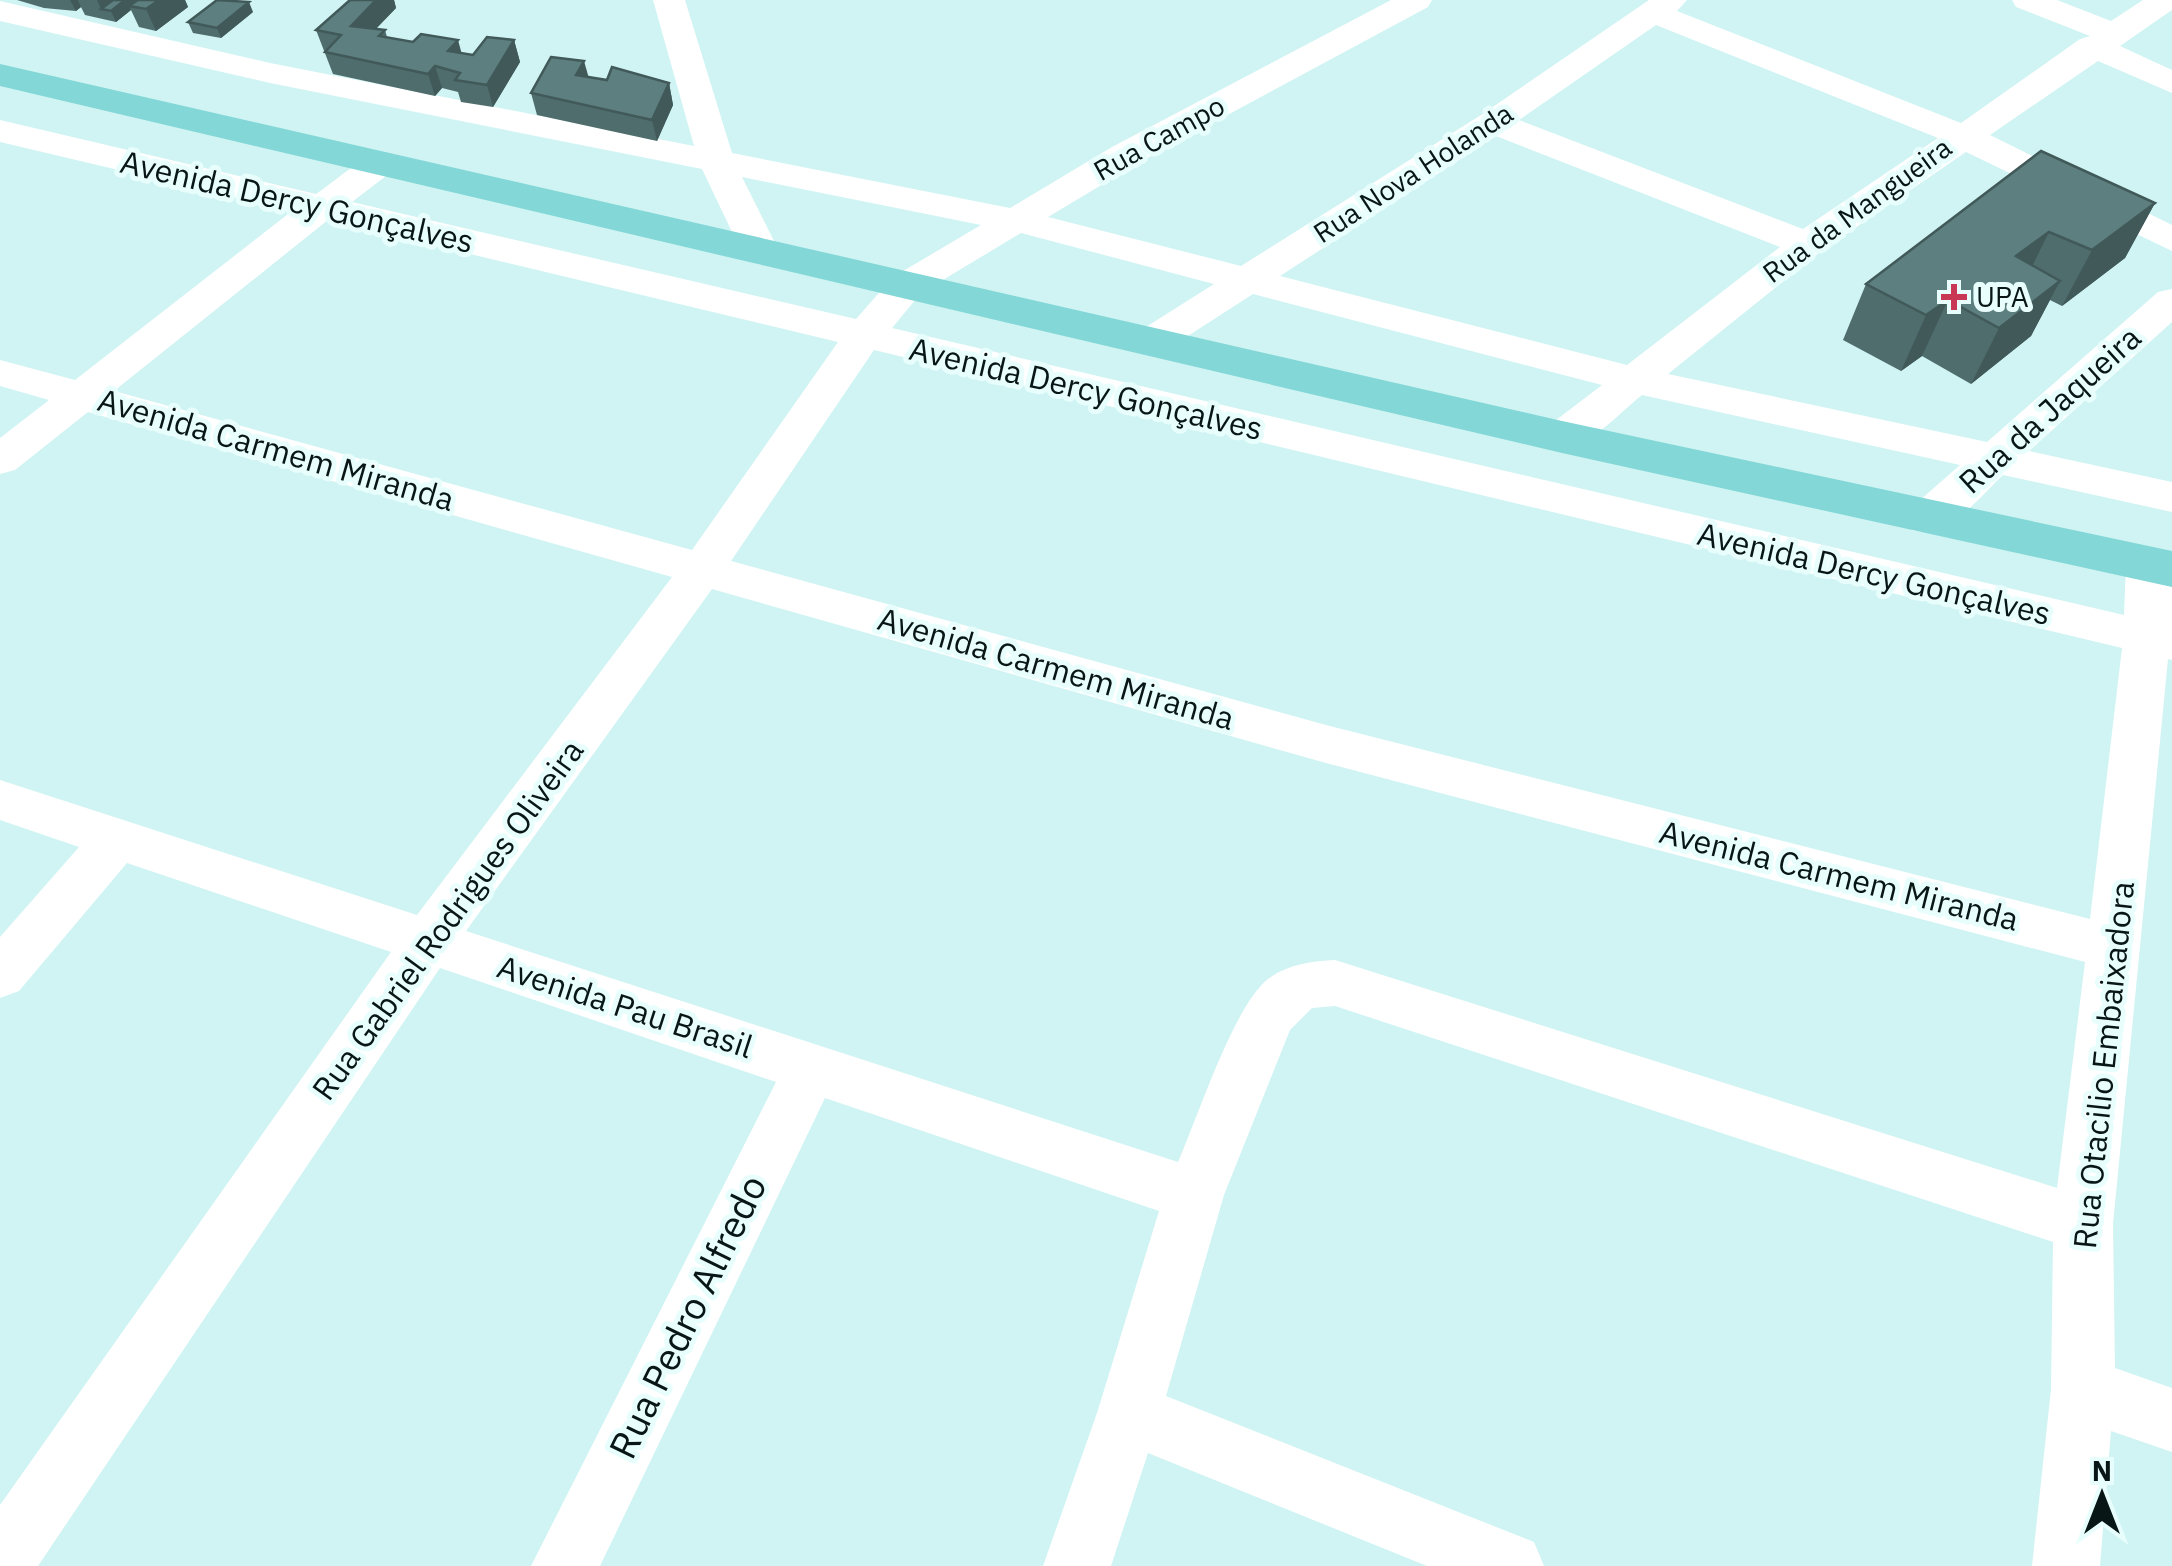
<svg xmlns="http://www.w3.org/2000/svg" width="2172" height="1566" font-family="'IBM Plex Sans',sans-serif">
  <rect width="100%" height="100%" fill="#cff4f3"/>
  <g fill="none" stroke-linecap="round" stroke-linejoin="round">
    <path fill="#fff" fill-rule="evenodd" d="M653 0H685L732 153 1010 208 1112 147 1391 0H1432L1428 7 1138 163 1048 217 1241 266 1481 115 1649 0H1687L1677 11 1961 123 2080 39 2090 36 2016 7 2012 0H2057L2111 21 2143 0H2172V10L2120 46 2172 70V93L2098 61 1990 135 2172 225V251L1966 152 1820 252 1668 374 1987 442 2158 292 2172 289V322L2029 451 2172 482V512L2003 475C1978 498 1948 541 1911 530L1905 519 1911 508 1960 465 1642 395C1615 416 1583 457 1547 447L1541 437 1547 427 1602 385 1253 294 1166 350 1152 354 1138 350 1132 341 1138 332 1214 284 1021 233 921 293 892 328 2124 615 2126 564 2133 553 2149 548 2165 553 2172 564V660L2168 659 2113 1224 2115 1368 2172 1388V1452L2111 1431 2100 1566H2032L2051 1389 2053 1242 1335 1006 1312 1008 1290 1030 1224 1195 1166 1396 1534 1542 1544 1566H1427L1148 1453 1111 1566H1043L1097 1413 1159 1211 825 1098 600 1566H531L776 1082 440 968 38 1566H0V1505L391 952 127 863 19 991 0 998V937L79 847 0 820V780L417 915 672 577 88 412 15 470 0 474V438L49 400 0 386V360L75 380 292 211 0 142V120L316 194C340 178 368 148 398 155L403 163 352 202 856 319 893 277 981 225 742 177 780 253 775 261 761 265 747 261 742 253 702 169 270 83 0 21V1L270 63 694 146ZM1656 25 1938 138 1803 229 1519 120ZM1496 136 1780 247 1627 365 1280 276ZM328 220 838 342 692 550 114 391ZM874 350 2122 648 2090 919 1326 725 731 561ZM712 589 1326 763 2085 962 2057 1188 1335 960C1312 961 1286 965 1268 979 1234 1005 1197 1119 1178 1162L466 931Z"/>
    <path fill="#83d7d7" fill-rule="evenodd" d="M0 64 1562 421 2172 551V587L1562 453 0 86Z"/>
  </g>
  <g fill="#506d6d">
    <path d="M17 0H185L188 7 156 31 139 27 131 10 116 22 85 15 81 7 76 11 44 8Z"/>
    <path d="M350 0H394L396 8 376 29 385 30 387 37 473 55 514 40 520 62 493 107 461 102 458 92 442 88 435 96 333 74 316 30Z"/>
    <path d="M253 12 221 38 193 33 188 22Z"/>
    <path d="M588 77 607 80 669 83 673 105 657 141 537 115 531 93Z"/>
    <path d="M2155 203 2125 258 2062 306 2050 300 2031 336 1971 384 1922 356 1901 371 1843 340 1866 284Z"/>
  </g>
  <g fill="#415959">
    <path d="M70 0H78L81 7 76 11Z"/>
    <path d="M97 0H144L129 6 131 10 116 22 111 11 101 9Z"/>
    <path d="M159 0H185L188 7 156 31 146 9Z"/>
    <path d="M376 0H394L396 8 358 47 351 26Z"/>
    <path d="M249 2 253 12 221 38 217 28Z"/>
    <path d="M458 40 464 62 455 73 448 51Z"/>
    <path d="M514 40 520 62 493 107 487 85Z"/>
    <path d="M584 61 590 82 576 75Z"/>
    <path d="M435 66 442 88 435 96 428 74Z"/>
    <path d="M669 83 673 105 657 141 652 120Z"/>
    <path d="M2155 203 2125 258 2062 306 2092 250Z"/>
    <path d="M2049 232 2022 287 2016 256Z"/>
    <path d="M2060 281 2031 336 1971 384 1999 328Z"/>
    <path d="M1948 300 1922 356 1901 371 1926 315Z"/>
  </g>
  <g fill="#5d7f7f" stroke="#415959" stroke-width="2.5">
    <path d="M113 0H125L111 11 101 9Z"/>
    <path d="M138 0H159L146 9 129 6Z"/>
    <path d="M217 0 249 2 217 28 188 22Z"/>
    <path d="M350 0H376L351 26 385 30 379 36 413 42 421 34 458 40 448 51 473 55 487 37 514 40 487 85 455 80 460 73 435 66 428 74 325 52 341 35 316 30Z"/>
    <path d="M551 57 584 61 576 75 607 80 612 67 669 83 652 120 531 93Z"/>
    <path d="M2041 151 2155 203 2092 250 2049 232 2016 256 2060 281 1999 328 1948 300 1926 315 1866 284Z"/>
  </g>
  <path fill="#c83854" stroke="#e8fefd" stroke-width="4" d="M1949 282h10v10h10v10h-10v10h-10v-10h-10v-10h10z"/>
  <g text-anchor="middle" stroke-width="10" stroke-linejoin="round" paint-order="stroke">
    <g font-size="28" fill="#091616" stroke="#e8fefd">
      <text transform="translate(1159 138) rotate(-29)" y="10">Rua Campo</text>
      <text transform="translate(1413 173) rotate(-33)" y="10">Rua Nova Holanda</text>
      <text transform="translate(1857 210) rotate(-36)" y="10">Rua da Mangueira</text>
    </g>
    <g font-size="28" fill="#091616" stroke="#e8fefd" text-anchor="start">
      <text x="1976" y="307">UPA</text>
    </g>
    <g font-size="32" fill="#091616" stroke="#e8fefd">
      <text transform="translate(297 202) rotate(13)" y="11">Avenida Dercy Gonçalves</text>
      <text transform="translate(1086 389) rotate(13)" y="11">Avenida Dercy Gonçalves</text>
      <text transform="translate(2050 410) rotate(-42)" y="11">Rua da Jaqueira</text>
      <text transform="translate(276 450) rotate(16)" y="11">Avenida Carmem Miranda</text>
      <text transform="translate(1874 574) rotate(13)" y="11">Avenida Dercy Gonçalves</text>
      <text transform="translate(1056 669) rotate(16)" y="11">Avenida Carmem Miranda</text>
      <text transform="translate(1839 876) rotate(14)" y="11">Avenida Carmem Miranda</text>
      <text transform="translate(448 920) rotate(-54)" y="11">Rua Gabriel Rodrigues Oliveira</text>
      <text transform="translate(625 1007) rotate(18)" y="11">Avenida Pau Brasil</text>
      <text transform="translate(2104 1065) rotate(-84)" y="11">Rua Otacilio Embaixadora</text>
    </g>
    <g font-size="38" fill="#091616" stroke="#e8fefd">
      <text transform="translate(688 1317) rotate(-64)" y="13">Rua Pedro Alfredo</text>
    </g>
  </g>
  <g transform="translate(2102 1496)" stroke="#e8fefd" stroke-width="8" paint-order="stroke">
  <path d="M0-8L18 38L0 25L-18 38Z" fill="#091616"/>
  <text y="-15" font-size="28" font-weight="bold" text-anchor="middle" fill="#091616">N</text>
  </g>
</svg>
